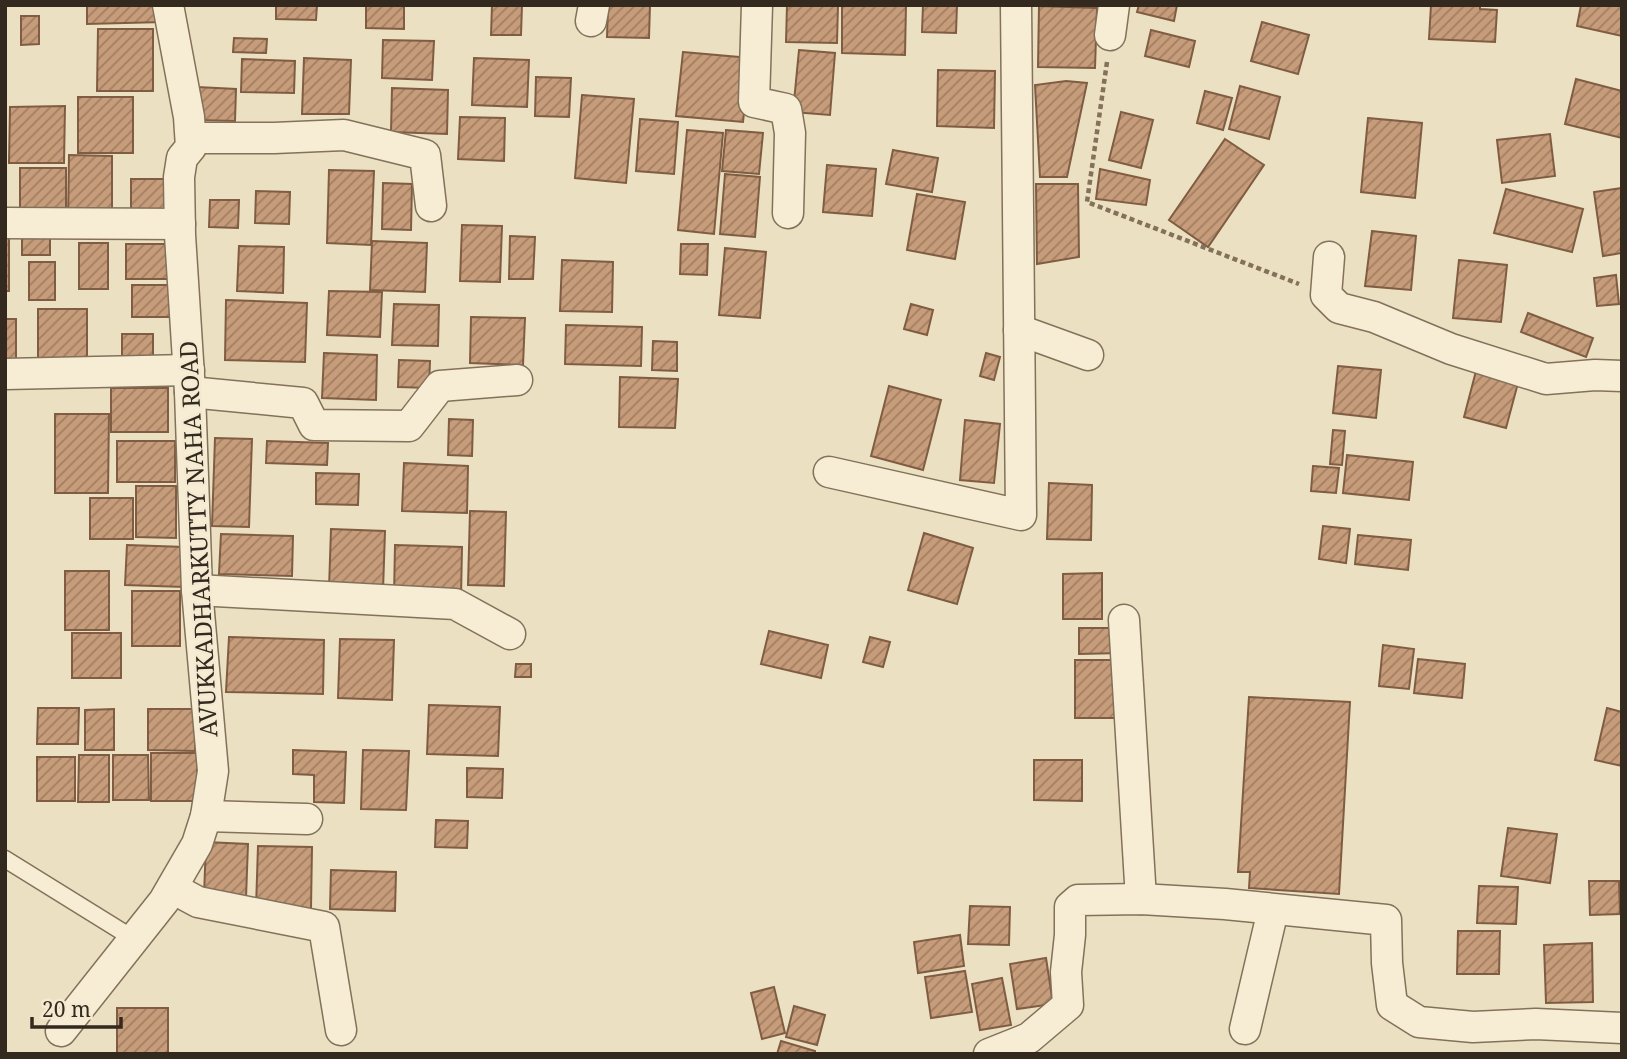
<svg xmlns="http://www.w3.org/2000/svg" width="1627" height="1059" font-family="'Noto Serif',serif">
  <defs>
    <pattern id="building-hatch" width="6" height="6" patternUnits="userSpaceOnUse" patternTransform="scale(1.75)"><rect width="6" height="6" fill="#c69c7a"/><path d="M-1 1l2-2M0 6l6-6M5 7l2-2" fill="none" stroke="#a27f63"/></pattern>
  </defs>
  <rect width="100%" height="100%" fill="#ebe0c2"/>
  <g fill="url(#building-hatch)" stroke="#805d42" stroke-width="2">
    <path d="M87 5H163V22L87 24Z"/>
    <path d="M276 5H317L316 20 276 19Z"/>
    <path d="M366 5H404V29L366 28Z"/>
    <path d="M492 5H522L521 35H491Z"/>
    <path d="M608 5H650L649 38 607 37Z"/>
    <path d="M787 5H838L837 43 786 42Z"/>
    <path d="M842 5H906L905 55 842 53Z"/>
    <path d="M923 5H957L956 33 922 32Z"/>
    <path d="M1139 5H1177L1174 21 1137 12Z"/>
    <path d="M1431 5H1480V9L1497 10 1495 42 1429 39Z"/>
    <path d="M1581 5H1622V36L1577 26Z"/>
    <path d="M1039 6 1097 8 1095 68 1038 67Z"/>
    <path d="M21 16H39V44L21 45Z"/>
    <path d="M1262 22 1309 35 1298 74 1251 61Z"/>
    <path d="M98 29H153V91H97Z"/>
    <path d="M1151 30 1195 41 1189 67 1145 56Z"/>
    <path d="M234 38 267 39 266 53 233 52Z"/>
    <path d="M383 40 434 41 432 80 382 78Z"/>
    <path d="M799 50 835 53 830 115 793 112Z"/>
    <path d="M683 52 750 58 743 122 676 116Z"/>
    <path d="M304 58 351 60 349 114H302Z"/>
    <path d="M474 58 529 60 527 107 472 105Z"/>
    <path d="M242 59 295 61 294 93 241 92Z"/>
    <path d="M938 70 995 71 994 128 937 126Z"/>
    <path d="M536 77 571 78 569 117 535 116Z"/>
    <path d="M1576 79 1622 91V138L1565 124Z"/>
    <path d="M1066 81 1087 83 1067 177H1040L1035 85Z"/>
    <path d="M1240 86 1280 97 1269 139 1229 129Z"/>
    <path d="M197 87 236 89 235 121 196 120Z"/>
    <path d="M392 88 448 90 447 134 391 132Z"/>
    <path d="M1205 91 1232 98 1223 130 1197 123Z"/>
    <path d="M582 95 634 99 626 183 575 178Z"/>
    <rect x="78" y="97" width="55" height="56"/>
    <path d="M65 106 64 163H9L10 107Z"/>
    <path d="M1121 112 1153 120 1141 168 1109 160Z"/>
    <path d="M460 117 505 118 504 161 458 159Z"/>
    <path d="M1368 118 1422 123 1415 198 1361 192Z"/>
    <path d="M640 119 678 122 674 174 636 171Z"/>
    <path d="M687 130 723 133 714 234 678 230Z"/>
    <path d="M726 130 763 133 759 174 722 171Z"/>
    <path d="M1550 134 1555 176 1502 183 1497 140Z"/>
    <path d="M1225 139 1264 165 1208 247 1169 220Z"/>
    <path d="M893 150 938 158 932 192 886 184Z"/>
    <path d="M69 155 112 156V220H68Z"/>
    <path d="M827 165 876 169 872 216 823 212Z"/>
    <rect x="20" y="168" width="46" height="49"/>
    <path d="M1100 169 1150 180 1146 205 1096 199Z"/>
    <path d="M329 170 374 171 371 245 327 243Z"/>
    <path d="M725 174 760 177 755 237 720 234Z"/>
    <rect x="131" y="179" width="39" height="39"/>
    <path d="M383 183 412 184 411 230 382 229Z"/>
    <path d="M1036 184H1078L1079 257 1037 264Z"/>
    <path d="M1622 188V253L1603 256 1594 192Z"/>
    <path d="M1506 189 1583 209 1572 252 1494 233Z"/>
    <path d="M256 191 290 192 289 224 255 223Z"/>
    <path d="M917 194 965 202 955 259 907 250Z"/>
    <path d="M210 200H239L238 228 209 227Z"/>
    <path d="M462 225 502 226 500 282 460 281Z"/>
    <path d="M1372 231 1416 236 1411 290 1365 286Z"/>
    <rect x="22" y="233" width="28" height="22"/>
    <rect x="5" y="236" width="4" height="55"/>
    <path d="M510 236 535 237 533 279H509Z"/>
    <path d="M372 241 427 243 425 292 370 290Z"/>
    <rect x="79" y="243" width="29" height="46"/>
    <rect x="126" y="244" width="50" height="35"/>
    <path d="M681 244H708L707 275 680 274Z"/>
    <path d="M239 246 284 247 283 293 237 291Z"/>
    <path d="M725 248 766 252 760 318 719 315Z"/>
    <path d="M562 260 613 262 612 312 560 311Z"/>
    <path d="M1459 260 1507 265 1501 322 1453 318Z"/>
    <rect x="29" y="262" width="26" height="38"/>
    <path d="M1616 275 1619 304 1597 306 1594 278Z"/>
    <rect x="132" y="285" width="39" height="32"/>
    <path d="M329 291 382 292 380 337 327 335Z"/>
    <path d="M226 300 307 303 305 362 225 360Z"/>
    <path d="M394 304 439 305 438 346 392 345Z"/>
    <path d="M911 304 933 310 927 335 904 329Z"/>
    <path d="M38 309H87V366L38 365Z"/>
    <path d="M1528 313 1593 338 1586 357 1521 332Z"/>
    <path d="M471 317 525 318 523 365 470 363Z"/>
    <rect x="5" y="319" width="11" height="44"/>
    <path d="M566 325 642 327 641 366 565 364Z"/>
    <rect x="122" y="334" width="31" height="26"/>
    <path d="M653 341 677 342V371L652 370Z"/>
    <path d="M324 353 377 355 376 400 322 398Z"/>
    <path d="M986 353 1000 357 994 380 980 376Z"/>
    <path d="M399 360 430 361 429 388 398 387Z"/>
    <path d="M1338 366 1381 370 1376 418 1333 413Z"/>
    <path d="M1476 371 1518 383 1506 428 1464 417Z"/>
    <path d="M620 377 678 379 675 428 619 427Z"/>
    <path d="M889 386 941 400 923 470 871 456Z"/>
    <rect x="111" y="388" width="57" height="44"/>
    <path d="M55 414H109L108 493H55Z"/>
    <path d="M449 419 473 420 472 456 448 455Z"/>
    <path d="M965 420 1000 424 994 483 960 480Z"/>
    <path d="M1333 430 1345 431 1342 465 1330 464Z"/>
    <path d="M215 438 252 439 249 527 212 526Z"/>
    <rect x="117" y="441" width="58" height="41"/>
    <path d="M267 441 328 443 327 465 266 463Z"/>
    <path d="M1347 455 1413 462 1409 500 1343 493Z"/>
    <path d="M404 463 468 466 467 513 402 511Z"/>
    <path d="M1313 466 1339 468 1336 493 1311 491Z"/>
    <path d="M316 473 359 474 358 505 316 504Z"/>
    <path d="M1049 483 1092 485 1091 540 1047 539Z"/>
    <path d="M136 486H176V538L136 537Z"/>
    <rect x="90" y="498" width="43" height="41"/>
    <path d="M470 511 506 512 504 586 468 585Z"/>
    <path d="M1323 526 1350 529 1346 563 1319 559Z"/>
    <path d="M331 529 385 531 383 591 329 589Z"/>
    <path d="M924 533 973 548 957 604 908 590Z"/>
    <path d="M221 534 293 536 292 576 219 574Z"/>
    <path d="M1358 535 1411 540 1408 570 1355 564Z"/>
    <path d="M127 545 185 547 184 587 125 585Z"/>
    <path d="M395 545 462 547 461 598 394 596Z"/>
    <rect x="65" y="571" width="44" height="59"/>
    <path d="M1102 573V619H1063V574Z"/>
    <rect x="132" y="591" width="48" height="55"/>
    <path d="M1079 628H1121V653L1079 654Z"/>
    <path d="M769 631 828 645 821 678 761 664Z"/>
    <rect x="72" y="633" width="49" height="45"/>
    <path d="M229 637 324 640 323 694 226 692Z"/>
    <path d="M870 637 890 642 883 667 863 662Z"/>
    <path d="M340 639 394 640 392 700 338 698Z"/>
    <path d="M1383 645 1414 649 1409 689 1379 686Z"/>
    <path d="M1418 659 1465 664 1462 698 1414 693Z"/>
    <rect x="1075" y="660" width="43" height="58"/>
    <path d="M516 664H531V677H515Z"/>
    <path d="M1249 697 1350 702 1339 894 1249 888 1250 872H1238Z"/>
    <path d="M429 705 500 707 498 756 427 754Z"/>
    <path d="M38 708H79L78 744H37Z"/>
    <path d="M1607 708 1622 712V766L1595 760Z"/>
    <path d="M114 709V750H85V710Z"/>
    <path d="M148 709H196L195 751 148 750Z"/>
    <path d="M293 750 346 752 344 803 314 802V775L293 774Z"/>
    <path d="M363 750 409 751 406 810 361 809Z"/>
    <rect x="151" y="753" width="46" height="48"/>
    <path d="M79 755H109V802H78Z"/>
    <path d="M113 755H148L149 800H113Z"/>
    <rect x="37" y="757" width="38" height="44"/>
    <path d="M1034 760H1082V801L1034 800Z"/>
    <path d="M467 768 503 769 502 798 467 797Z"/>
    <path d="M436 820 468 821 467 848 435 847Z"/>
    <path d="M1508 828 1557 834 1550 883 1501 876Z"/>
    <path d="M206 842 248 844 246 898 204 896Z"/>
    <path d="M258 846 312 847 311 909 256 908Z"/>
    <path d="M331 870 396 872 395 911 330 909Z"/>
    <path d="M1589 881H1619L1620 914 1590 915Z"/>
    <path d="M1479 886 1518 887 1516 924 1477 923Z"/>
    <path d="M970 906 1010 907 1009 945 968 944Z"/>
    <path d="M1458 931H1500L1499 974H1457Z"/>
    <path d="M960 935 964 966 918 973 914 942Z"/>
    <path d="M1592 943 1593 1002 1546 1003 1544 945Z"/>
    <path d="M1046 958 1053 1004 1017 1009 1010 964Z"/>
    <path d="M965 971 972 1012 931 1018 925 977Z"/>
    <path d="M1002 978 1011 1025 980 1030 972 984Z"/>
    <path d="M774 987 785 1033 762 1039 751 993Z"/>
    <path d="M794 1006 825 1015 817 1045 786 1037Z"/>
    <rect x="117" y="1008" width="51" height="46"/>
    <path d="M781 1041 815 1051V1054H777Z"/>
  </g>
  <g fill="none" stroke-linecap="round" stroke-linejoin="round">
    <g stroke="#83715a" stroke-width="19">
      <path id="lane" d="M5 859 134 939"/>
    </g>
    <g stroke="#83715a" stroke-width="33">
      <g id="street">
        <path d="M757 5 754 102 786 109 790 133 788 213"/>
        <path d="M591 21 594 5"/>
        <path d="M1110 35 1114 5"/>
        <path d="M191 138H274L344 135 425 155 431 206"/>
        <path d="M5 223 180 224"/>
        <path d="M1329 257 1326 295 1339 308 1374 317 1451 349 1546 379 1595 375 1622 376"/>
        <path d="M1019 330 1088 355"/>
        <path d="M5 374 189 370"/>
        <path d="M190 392 303 403 314 425 409 426 440 386 517 380"/>
        <path d="M829 472 1021 515 1016 5"/>
        <path d="M197 590 455 604 510 634"/>
        <path d="M1124 620 1141 899"/>
        <path d="M206 816 307 819"/>
        <path d="M172 888 198 902 324 927 341 1030"/>
        <path d="M1245 1029 1273 910"/>
        <path d="M61 1031 164 901 197 844 206 816 213 771 197 590 190 392 180 235 179 177 182 158 191 147 189 117 168 5"/>
        <path d="M989 1054 1029 1038 1068 1005 1066 972 1070 935V907L1078 900 1141 899 1225 904 1386 920 1387 963 1392 1005 1419 1022 1473 1027 1536 1024 1622 1028"/>
      </g>
    </g>
    <path stroke="#83715a" stroke-width="4.5" stroke-dasharray="5 3.5" stroke-linecap="butt" d="M1107 62 1087 202 1299 284"/>
    <use href="#lane" stroke="#f6edd4" stroke-width="16"/>
    <use href="#street" stroke="#f6edd4" stroke-width="30"/>
  </g>
  <g text-anchor="middle" stroke-width="5" stroke-linejoin="round" paint-order="stroke">
    <g font-size="24" fill="#34291e" stroke="#f3ead1">
      <text transform="translate(199 539) rotate(-93)" y="8">AVUKKADHARKUTTY NAHA ROAD</text>
    </g>
  </g>
  <rect width="1627" height="1059" fill="none" stroke="#34291e" stroke-width="14"/>
  <path d="M32 1017v10h89v-10" fill="none" stroke="#34291e" stroke-width="3.5"/>
  <text x="42" y="1017" font-size="21" fill="#34291e" stroke="#f3ead1" stroke-width="5" paint-order="stroke">20 m</text>
</svg>
